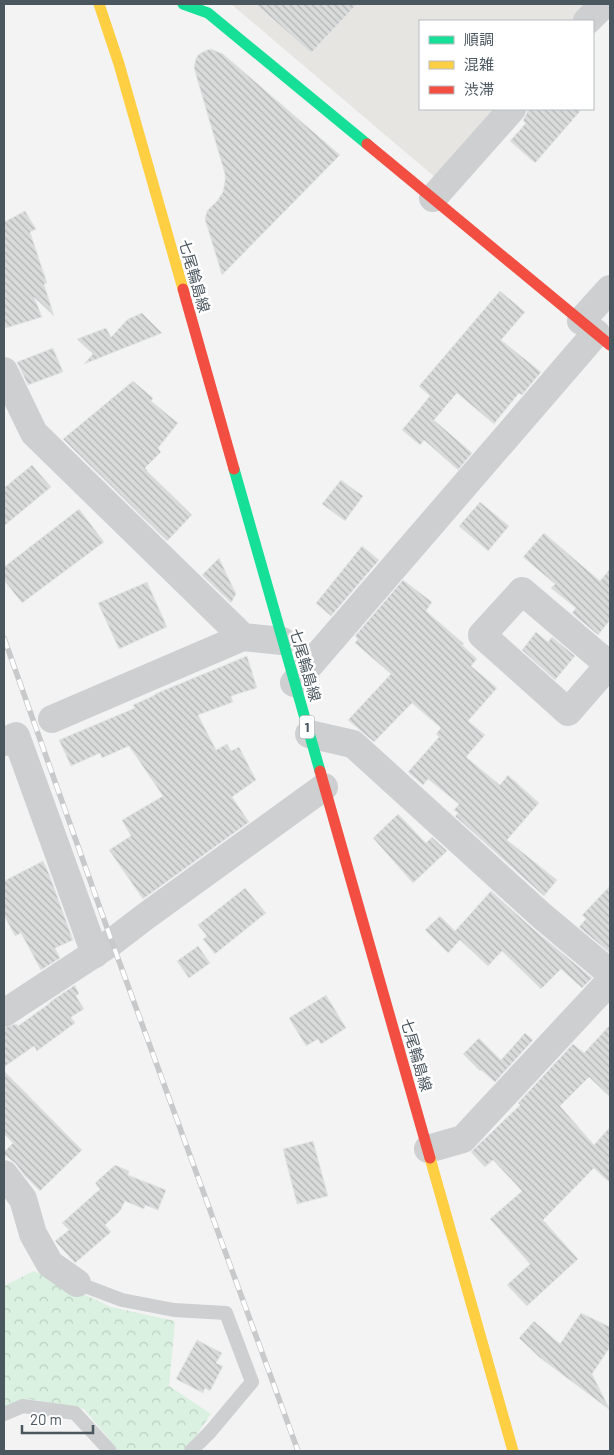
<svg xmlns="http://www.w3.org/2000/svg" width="614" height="1455" font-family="Barlow,'Noto Sans JP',sans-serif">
  <defs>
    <pattern id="forest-crowns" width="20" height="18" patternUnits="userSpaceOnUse" patternTransform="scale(1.25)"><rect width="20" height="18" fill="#daf0e0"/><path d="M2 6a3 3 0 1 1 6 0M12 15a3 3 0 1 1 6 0" fill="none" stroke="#bdd0c3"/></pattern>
    <pattern id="building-back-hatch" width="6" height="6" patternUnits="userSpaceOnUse" patternTransform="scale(1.25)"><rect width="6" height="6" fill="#d9dbdb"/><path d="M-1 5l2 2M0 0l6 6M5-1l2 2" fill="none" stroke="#b2b4b5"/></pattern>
  </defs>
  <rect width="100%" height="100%" fill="#f3f3f3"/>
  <path fill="#e7e5e2" d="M231 4H589L574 21H420V109H498L437 179Z"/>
  <path fill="url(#forest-crowns)" d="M34 1271 111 1307 175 1321 169 1386 211 1414 185 1451H119L84 1409 29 1399 4 1408V1286Z"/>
  <g fill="url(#building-back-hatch)" stroke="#e4e5e6">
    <path d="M256 4H357L311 53Z"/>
    <path d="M211 49 223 54 340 155 222 275 205 219 207 211 217 201 223 192 225 181V174L194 68 196 58 199 54 207 50Z"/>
    <path d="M527 109H582L535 163 510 141 526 123 523 121 527 113Z"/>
    <path d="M25 211 36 229 30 232 47 283 44 284 54 316 34 297 42 317 6 328 4 318V222Z"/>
    <path d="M500 291 525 312 501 340 541 372 522 395 519 393 494 424 457 393 434 420 472 453 458 470 424 440 420 445 402 430 430 396 419 386Z"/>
    <path d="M142 313 162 333 84 364 93 354 77 339 106 328 111 337 128 319Z"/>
    <path d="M53 348 63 372 28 385 17 362Z"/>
    <path d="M133 381 153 398 151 401 178 423 158 448 161 452 145 468 148 471H147L192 515 167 541 63 439Z"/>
    <path d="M32 465 51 487 4 526V488Z"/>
    <path d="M341 480 363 496 345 521 322 504Z"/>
    <path d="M480 502 509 526 488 551 459 526Z"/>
    <path d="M79 509 104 542 22 603 4 580V567Z"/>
    <path d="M544 533 600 581 610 569V620L598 635 572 613 576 608 551 588 555 584 523 557Z"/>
    <path d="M362 546 379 560 331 616 316 603Z"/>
    <path d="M219 558 236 594 231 603 202 575Z"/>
    <path d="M403 580 432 602 426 611 464 644 462 645 477 659 471 666 497 688 468 721 485 735 466 757 500 785 508 775 539 803 507 840 557 880 544 896 455 816 458 813 454 810 459 804 428 779 423 785 408 772 439 737 436 734 441 728 412 703 374 742 348 720 391 674 355 643 358 639 355 636Z"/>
    <path d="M147 582 167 627 119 649 98 603Z"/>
    <path d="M536 632 548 642 552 637 575 656 555 680 522 650Z"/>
    <path d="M247 656 257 688 231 696 233 702 198 715 216 750 227 744 231 751 239 747 256 780 232 797 249 822 143 899 109 850 131 836 122 820 163 796 129 746 102 758 100 753 71 766 59 740 135 708 133 705 155 695V694Z"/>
    <path d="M398 814 426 843 432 837 447 851 413 883 373 838Z"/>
    <path d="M43 861 49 874 73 940 55 948 60 958 41 970 21 933 15 936 4 915V881Z"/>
    <path d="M610 886V953L579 927 586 919 582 915Z"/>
    <path d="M245 888 266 913 215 954 203 939 207 936 198 925Z"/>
    <path d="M491 891 532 928 592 978 582 988 561 969 541 989 502 951 488 966 460 940 448 953 425 930 440 916 455 931Z"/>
    <path d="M198 946 210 963 189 978 177 961Z"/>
    <path d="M75 985 79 994 76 996 84 1009 71 1017 75 1023 37 1051 34 1046 4 1067V1028L16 1024 18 1026 50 1003V1002Z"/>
    <path d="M326 995 346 1028 321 1044 318 1039 306 1046 289 1018Z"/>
    <path d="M610 1025V1097L589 1077 560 1106 594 1145 610 1127V1183L594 1168 543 1220 578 1259 527 1306 507 1285 530 1264 490 1219 522 1191 493 1160 485 1167 471 1152 520 1105 518 1103 573 1044 584 1053Z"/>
    <path d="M525 1033 533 1040 495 1082 481 1070 480 1071 463 1054 479 1038 501 1060Z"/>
    <path d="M4 1071 82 1150 40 1191 25 1176 16 1164 4 1154V1152L13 1143 4 1134Z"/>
    <path d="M313 1141 328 1196 297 1204 283 1149Z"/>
    <path d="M115 1165 129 1171 128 1175 166 1190 158 1210 145 1205 144 1209 125 1201 120 1211 105 1225 111 1232 75 1263 55 1241 69 1230 62 1223 100 1189 95 1183Z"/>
    <path d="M581 1313 610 1327V1347L592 1374 610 1410 539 1357 519 1338 534 1321 560 1344Z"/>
    <path d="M197 1340 222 1353 216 1363 223 1366 210 1391 205 1388 203 1393 176 1379Z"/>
  </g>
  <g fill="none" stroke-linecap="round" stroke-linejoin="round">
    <g stroke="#cdcfd1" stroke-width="14">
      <path d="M77 1283 122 1300 174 1310 226 1313 252 1382 210 1432 191 1451"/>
      <path d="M4 1414 23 1406 75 1413 110 1451"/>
    </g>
    <g stroke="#cdcfd1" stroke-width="28">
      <path d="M587 21 604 4"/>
      <path d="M433 198 512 109"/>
      <path d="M581 321 610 289"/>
      <path d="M4 371 34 433 243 637 282 641"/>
      <path d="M609 665 522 591 482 635 568 712 609 665 610 664"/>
      <path d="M294 683 596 333"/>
      <path d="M52 719 243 637"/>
      <path d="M309 734 353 744 542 916 610 973"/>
      <path d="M4 742 16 736 95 954"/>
      <path d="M4 1013 112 942 146 916 324 787"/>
      <path d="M428 1149 463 1139 610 981"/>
      <path d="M4 1174 23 1199 33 1234 50 1264 77 1283"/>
    </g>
    <g stroke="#16e098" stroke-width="11">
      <path d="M183 4 208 13 367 144"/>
      <path d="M234 469 320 771"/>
    </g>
    <g stroke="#ffcf43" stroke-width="11">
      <path d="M99 4 119 64 183 289"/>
      <path d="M430 1158 513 1451"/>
    </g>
    <g stroke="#f24e42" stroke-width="11">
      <path d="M367 144 610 345"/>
      <path d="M183 289 234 469"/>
      <path d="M320 771 430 1158"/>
    </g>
    <g stroke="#c8c9cb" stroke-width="5.5">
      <path id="rail" d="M4 638 112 942 298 1451"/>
    </g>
    <use href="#rail" stroke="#fff" stroke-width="4" stroke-dasharray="11" stroke-linecap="butt"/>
  </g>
  <g text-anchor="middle" stroke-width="5" stroke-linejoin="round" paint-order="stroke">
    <rect fill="#fff" stroke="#81898f" stroke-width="1" x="299.5" y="715.5" width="15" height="23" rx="4"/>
    <g font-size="14" font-weight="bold" fill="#4b575f">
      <text x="307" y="732">1</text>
    </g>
    <g font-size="15" fill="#4b575f" stroke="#fff">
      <text transform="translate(194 276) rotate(74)" y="5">七尾輪島線</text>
      <text transform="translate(305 665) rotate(74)" y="5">七尾輪島線</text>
      <text transform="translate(416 1055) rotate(74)" y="5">七尾輪島線</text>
    </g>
  </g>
  <rect width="614" height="1455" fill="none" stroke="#4b575f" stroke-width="10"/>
  <rect x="419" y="20" width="175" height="90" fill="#ffffff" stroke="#b7bcbf"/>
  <rect x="429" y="36" width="25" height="8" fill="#16e098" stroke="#b7bcbf"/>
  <text x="464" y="45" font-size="15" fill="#4b575f">順調</text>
  <rect x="429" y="61" width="25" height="8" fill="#ffcf43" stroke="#b7bcbf"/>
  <text x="464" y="70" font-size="15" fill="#4b575f">混雑</text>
  <rect x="429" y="86" width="25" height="8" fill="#f24e42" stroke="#b7bcbf"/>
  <text x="464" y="95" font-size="15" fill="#4b575f">渋滞</text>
  <path d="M22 1425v8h71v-8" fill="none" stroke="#4b575f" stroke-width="2.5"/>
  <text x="30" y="1425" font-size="15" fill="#4b575f" stroke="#ffffff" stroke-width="4" paint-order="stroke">20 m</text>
</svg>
